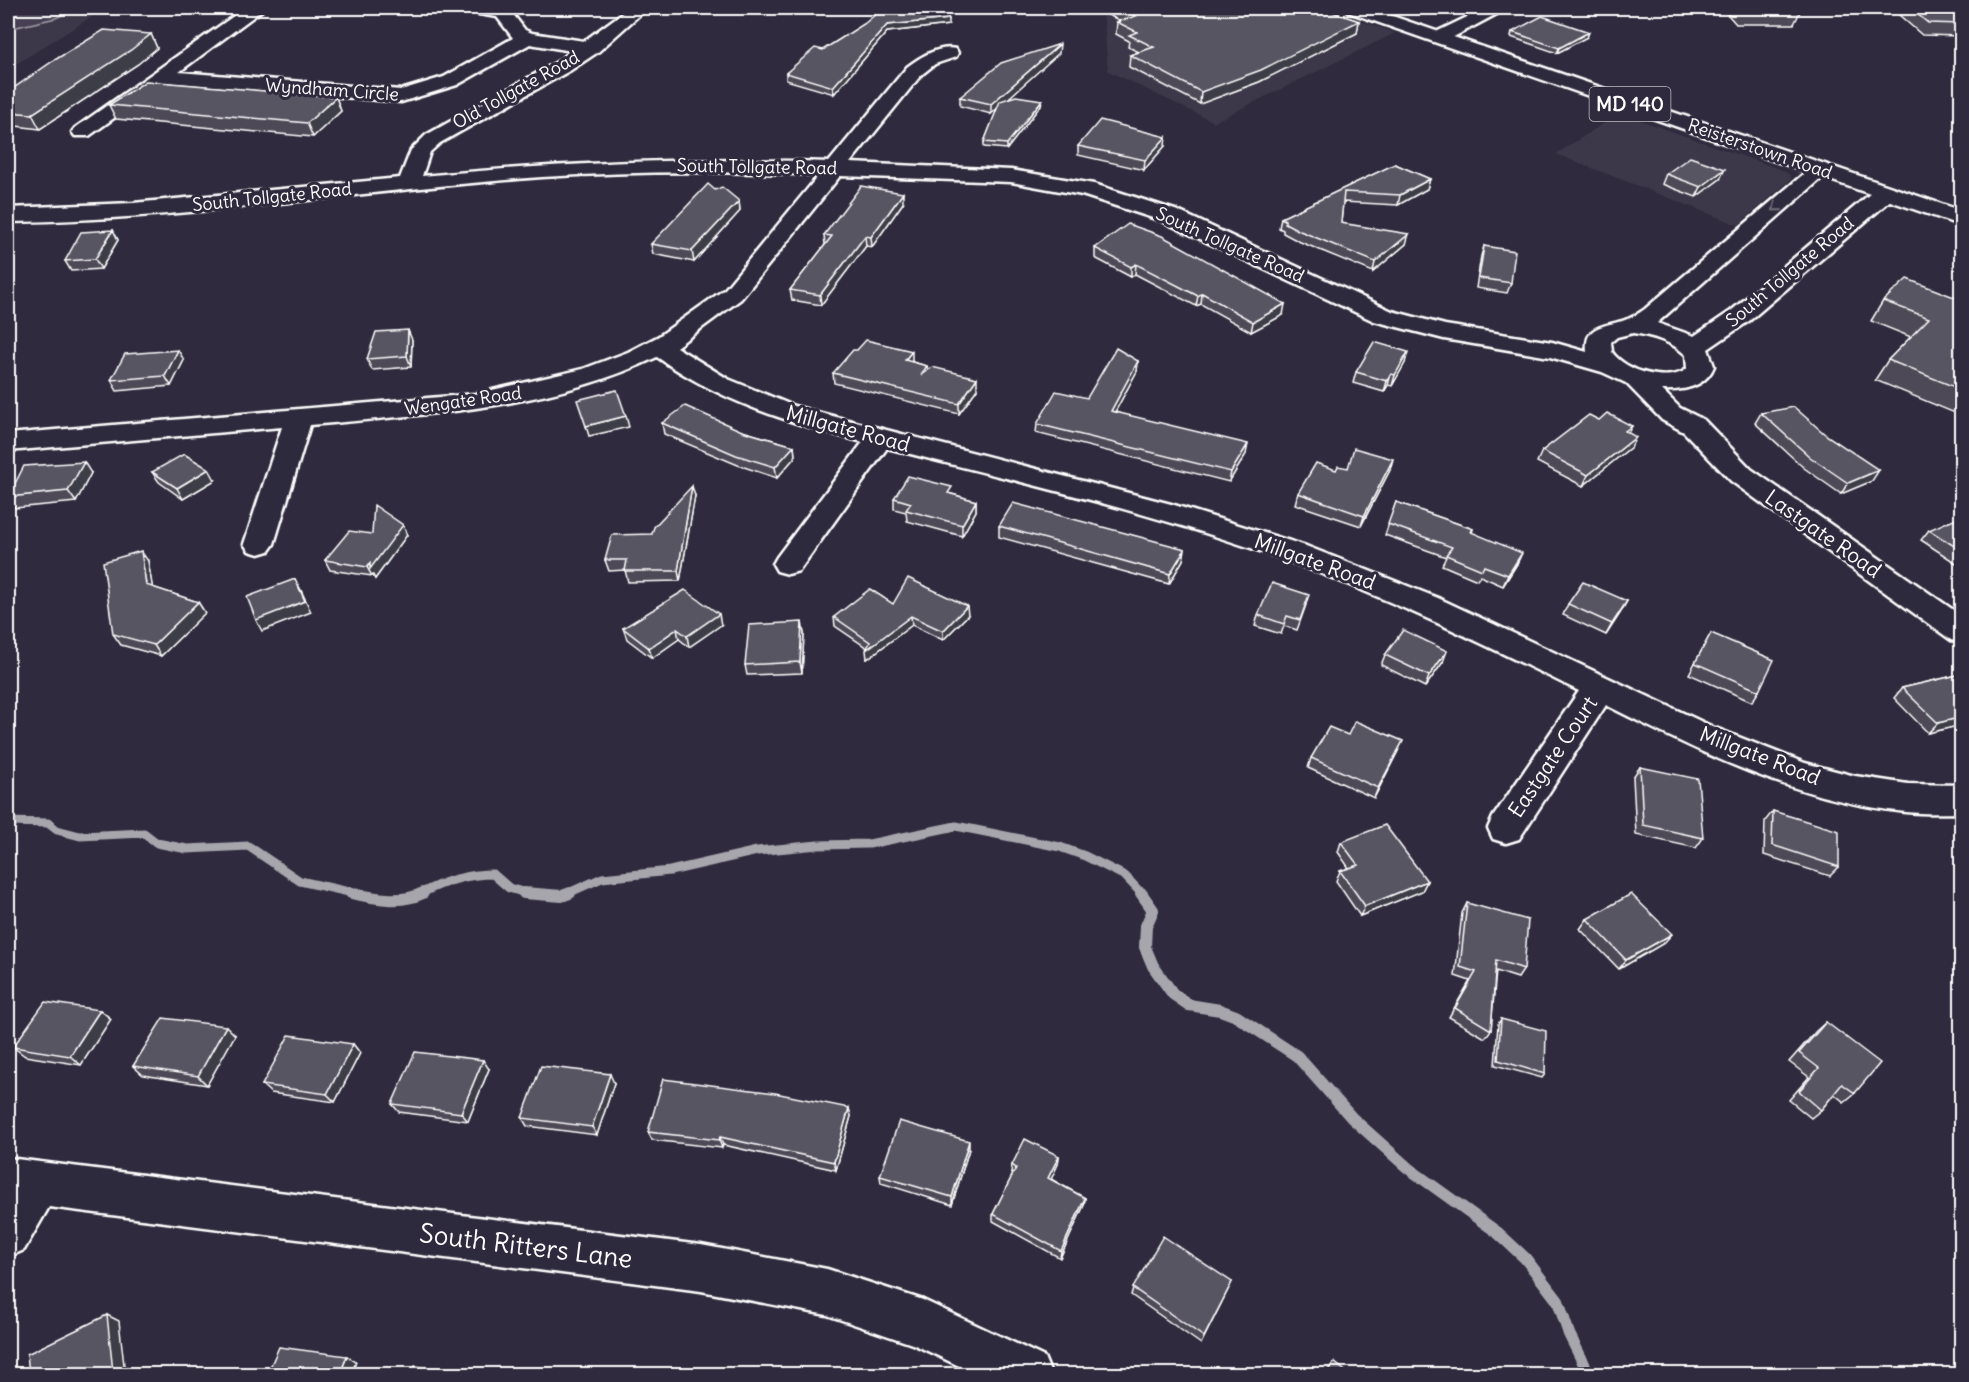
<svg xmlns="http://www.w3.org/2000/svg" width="1969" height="1382" font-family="Delius,sans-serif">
  <rect width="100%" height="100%" fill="#2f2a3d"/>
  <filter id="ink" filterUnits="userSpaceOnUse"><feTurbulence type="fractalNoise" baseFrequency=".0167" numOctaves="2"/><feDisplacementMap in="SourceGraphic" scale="12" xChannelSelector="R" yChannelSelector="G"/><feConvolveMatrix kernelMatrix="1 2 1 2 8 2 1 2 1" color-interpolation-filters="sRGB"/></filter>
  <g filter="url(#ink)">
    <g fill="#3c3749">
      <path d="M8 8H106L8 69Z"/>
      <path d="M1096 8H1323L1395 33 1214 122 1108 71 1103 11Z"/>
      <path d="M1620 113 1782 170 1790 175 1791 179 1738 225 1556 154Z"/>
    </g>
    <path fill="#464152" stroke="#a2a0a8" stroke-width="1.5" d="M8 8H76L56 18 8 29Z"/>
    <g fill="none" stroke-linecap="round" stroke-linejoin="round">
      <g stroke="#a7a6ad" stroke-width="9">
        <path d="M8 822 48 823 57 830 80 836 144 833 157 843 187 849 248 846 300 881 358 894"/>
        <path d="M420 894C442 882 468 874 493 874L509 888 529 894"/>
        <path d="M566 894 602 878 670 871 757 851 818 845 869 844 956 826 1060 847 1085 856 1125 876 1142 894"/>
      </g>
      <g stroke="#a7a6ad" stroke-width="12">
        <path d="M351 893C373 898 402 904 423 893"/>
        <path d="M524 893 562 896 570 893"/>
        <path d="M1141 893 1153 910 1146 926 1145 947 1153 966 1173 994 1189 1005 1220 1010 1236 1016 1297 1056 1352 1118 1408 1168 1497 1232 1525 1258 1558 1301 1569 1334 1589 1374"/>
      </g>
      <g stroke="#fff" stroke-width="5">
        <g id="minor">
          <path d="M245 8H265L179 72 401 90 444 77 513 38 497 17 466 12 464 8 509 9 525 30 532 33 584 41 629 8H647L598 52 571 70 440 143 430 152 422 176C558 163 692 157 829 162L907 67C920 57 939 45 956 49L958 53 956 57 935 64 921 75 850 163 1011 170 1094 184 1178 211 1392 311 1445 325 1552 342 1587 352C1584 324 1605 327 1625 320 1632 318 1639 313 1645 309L1813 166H1827L1831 170 1657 323 1694 336 1731 311 1877 188H1893L1896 193 1893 198 1749 321 1708 349 1714 366C1706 387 1683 391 1662 390L1680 408 1704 420 1751 469 1962 616V643L1951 640 1731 481 1684 432 1662 420 1626 383 1602 372 1550 357 1444 339 1374 321 1162 221 1082 195 1011 182 840 176 741 299 676 347 728 379 794 406 1171 504 1306 546 1438 598 1713 727 1805 763 1855 776 1908 784 1962 785V813C1943 813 1925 814 1906 812 1799 801 1701 753 1606 705L1519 839 1506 843 1493 839 1488 828 1493 817 1579 691C1483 643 1386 597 1285 560 1156 513 1020 482 887 448L799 571 788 574 777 571 773 564 777 557 863 442C790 423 719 401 657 357 549 409 427 414 310 425L274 544 269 551 259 554 249 551 244 544 282 427 8 451V434L475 394 583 369 628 352 659 336 725 289 819 175C726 171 634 171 542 177 364 190 186 220 8 222V208L133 203 400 178 411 150 426 135 557 62 572 51 530 44 457 85 401 102 164 82 89 136H75L72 132 75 128ZM1633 333C1653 336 1671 341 1686 355L1687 369C1667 384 1625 371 1612 352L1611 342 1617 337Z"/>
          <path d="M1486 8H1508L1446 41H1434L1431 37 1434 33Z"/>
          <path d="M8 1158 701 1245 827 1269 923 1300 1044 1357 1051 1374H976L915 1345 827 1315 701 1291 49 1207 24 1250 8 1257Z"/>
        </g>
      </g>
      <g stroke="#fff" stroke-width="5">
        <path id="major" d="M1345 8H1369L1962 211V226L1348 12Z"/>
      </g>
      <use href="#minor" fill="#2f2a3d" fill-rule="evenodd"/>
      <use href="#major" fill="#2f2a3d" fill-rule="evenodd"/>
    </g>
    <g fill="#4d4956" stroke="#fff" stroke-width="1.5">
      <path d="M1108 8H1321L1359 21 1357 33 1259 82 1200 104 1129 67 1130 55 1139 52 1128 47 1129 41 1116 34 1117 22 1121 21 1108 15Z"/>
      <path d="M1716 8H1802L1794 24H1736L1722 8Z"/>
      <path d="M1891 8H1962V36L1922 35Z"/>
      <path d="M864 24 949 25 887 32 834 94 786 80V73Z"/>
      <path d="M1512 32H1589L1587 37 1557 53 1511 37Z"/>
      <path d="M151 34 157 48 138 64 40 129 8 125V92Z"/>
      <path d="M1059 53 1008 98 1042 100 1041 105 1007 149 984 147V142L998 107 991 114 960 106V97Z"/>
      <path d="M336 97 341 111 313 137 116 119 109 105Z"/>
      <path d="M1078 146H1165L1144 170 1078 155Z"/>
      <path d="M1395 164 1430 179 1427 189 1398 205 1343 202 1341 223 1406 244 1373 272 1298 241 1283 233V230L1279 228 1281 218Z"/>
      <path d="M1666 174 1720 179 1696 197 1662 184Z"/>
      <path d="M715 190 739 201 740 211 694 262 653 254 651 244Z"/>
      <path d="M903 203 872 247 866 246 821 305 792 300 790 290 825 245 824 235Z"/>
      <path d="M113 230 118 240 101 269 71 271 65 261Z"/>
      <path d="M1484 246 1511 283 1507 293 1476 288 1481 256Z"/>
      <path d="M1095 248 1283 315 1251 332 1201 304 1196 306 1135 274 1131 277 1095 258Z"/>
      <path d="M1962 300V416L1875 380 1888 360 1911 337 1871 321 1883 301Z"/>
      <path d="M412 340 411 367 372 370 367 359Z"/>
      <path d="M184 360 171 386 117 391 111 380Z"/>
      <path d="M912 361V362L927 366 928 370 977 389 959 414 834 383 833 373Z"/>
      <path d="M1138 361 1137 371 1115 412 1246 454 1229 482 1036 433 1037 424 1087 398Z"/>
      <path d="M1405 363 1392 386 1388 385 1384 392 1353 383 1356 372Z"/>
      <path d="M1761 413 1872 481 1841 494 1804 468 1755 423Z"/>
      <path d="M1599 420 1632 426 1628 433 1631 447 1583 486 1537 462 1542 451Z"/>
      <path d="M662 423 742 431 794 446 795 457 777 478 738 465 664 434Z"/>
      <path d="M1348 468 1390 470 1361 526 1295 504 1298 493 1336 470Z"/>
      <path d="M152 472 215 480 183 499 159 482Z"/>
      <path d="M91 473 76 502 15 508 8 498V496Z"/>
      <path d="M952 494 976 501V511L962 536 907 521 906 512 894 509V498Z"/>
      <path d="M695 496 680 581 628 582 625 570 609 571 605 560 652 534Z"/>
      <path d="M1396 502 1473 529 1472 533 1517 564 1503 586 1480 576 1477 580 1442 565 1446 557 1385 535Z"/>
      <path d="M1962 522V567L1921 540 1929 530Z"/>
      <path d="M999 526 1185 549 1183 560 1169 584 999 537Z"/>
      <path d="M372 534 407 535 375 579 373 575 372 576 330 570 325 560Z"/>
      <path d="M148 561 152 587 198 602 205 613 161 656 121 645 113 634Z"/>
      <path d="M1627 601 1606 635 1563 615 1568 604Z"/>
      <path d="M893 604 968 615 943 640 912 625 867 659V648L835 626 834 617Z"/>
      <path d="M1306 605 1297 630 1284 626 1281 634 1255 626 1258 615Z"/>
      <path d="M721 625 689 647 679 639 652 658 627 639 623 628Z"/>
      <path d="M804 633 802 673 747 675 745 665Z"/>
      <path d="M1711 633 1759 691 1752 702 1689 674Z"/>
      <path d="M1385 655 1443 662 1425 687 1381 665Z"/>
      <path d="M1962 674V725L1928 733 1894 698 1902 688Z"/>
      <path d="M1348 735 1398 751 1374 798 1308 768 1311 758Z"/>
      <path d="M1640 767 1703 838 1696 848 1636 835 1633 777Z"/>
      <path d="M1773 811 1839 867 1830 876 1764 855 1765 821Z"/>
      <path d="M1341 842 1427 881 1422 891 1360 916 1336 881 1340 871 1349 868 1338 852Z"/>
      <path d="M1467 903 1524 969 1518 978 1496 971 1491 1030 1485 1038 1449 1017 1470 981 1455 976 1462 913Z"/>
      <path d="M1587 919 1664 943 1619 969 1580 929Z"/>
      <path d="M100 1010 111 1019 81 1065 25 1056 13 1047Z"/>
      <path d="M1501 1019 1545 1074 1542 1078 1495 1065 1498 1024Z"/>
      <path d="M1826 1022 1855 1093 1844 1102 1834 1094 1821 1110 1811 1118 1789 1100 1809 1077 1789 1062 1816 1031Z"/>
      <path d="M235 1035 207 1085 143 1075 133 1066Z"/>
      <path d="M353 1044 360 1053 335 1102 271 1093 262 1085Z"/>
      <path d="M489 1069 468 1121 399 1112 392 1104Z"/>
      <path d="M614 1083 597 1135 527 1126 522 1118Z"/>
      <path d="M851 1116 836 1170 723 1145 722 1148 652 1140 648 1132Z"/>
      <path d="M969 1149 952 1205 881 1183 880 1176Z"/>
      <path d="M1059 1156 1058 1164 1051 1179 1085 1198 1084 1205 1060 1258 993 1221V1214L1013 1174 1011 1173 1012 1165Z"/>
      <path d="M1232 1282 1201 1344 1131 1295 1133 1288Z"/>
    </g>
    <g fill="#3e3c46" stroke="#fff" stroke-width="1.5">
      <path d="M949 19V25L887 32 834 94 833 87 887 25Z"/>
      <path d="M1359 21 1357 33 1259 82 1200 104 1201 92Z"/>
      <path d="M1589 32 1587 37 1557 53 1559 48Z"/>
      <path d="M151 34 157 48 138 64 40 129 32 114Z"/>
      <path d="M1060 44 1059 53 991 114V104Z"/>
      <path d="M336 97 341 111 313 137 307 123Z"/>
      <path d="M1042 100 1041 105 1007 149V144Z"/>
      <path d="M1166 137 1165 146 1144 170 1145 160Z"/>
      <path d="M1725 169 1720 179 1696 197 1701 187Z"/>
      <path d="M1430 179 1427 189 1398 205 1400 195Z"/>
      <path d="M903 193V203L872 247 871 237Z"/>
      <path d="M739 201 740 211 694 262 692 251Z"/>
      <path d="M113 230 118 240 101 269 95 259Z"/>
      <path d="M1409 234 1406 244 1373 272 1375 262Z"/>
      <path d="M865 236 866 246 821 305 820 295Z"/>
      <path d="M1136 264 1135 274 1131 277V267Z"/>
      <path d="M1202 293 1201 304 1196 306 1198 296Z"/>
      <path d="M1285 304 1283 315 1251 332 1253 322Z"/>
      <path d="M408 330 412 340 411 367 407 356Z"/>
      <path d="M178 350 184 360 171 386 165 376Z"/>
      <path d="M912 351V361L905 371V360Z"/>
      <path d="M1408 352 1405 363 1392 386 1395 375Z"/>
      <path d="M1138 361 1137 371 1110 421 1111 411Z"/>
      <path d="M1391 374 1388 385 1384 392 1387 381Z"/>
      <path d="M977 378V389L959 414V404Z"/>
      <path d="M626 416 629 427 589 436 586 426Z"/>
      <path d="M1636 437 1631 447 1583 486 1588 475Z"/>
      <path d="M1248 444 1246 454 1229 482 1231 472Z"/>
      <path d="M794 446 795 457 777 478 775 467Z"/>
      <path d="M1393 459 1390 470 1361 526 1364 516Z"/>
      <path d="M84 462 91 473 76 502 68 491Z"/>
      <path d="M209 469 215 480 183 499 177 488Z"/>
      <path d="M1879 470 1872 481 1841 494 1848 483Z"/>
      <path d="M692 486 695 496 680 581 678 571Z"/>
      <path d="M976 501V511L962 536V525Z"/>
      <path d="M403 525 407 535 375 579 373 575 372 576 367 567Z"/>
      <path d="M1185 549 1183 560 1169 584 1170 574Z"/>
      <path d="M141 551 148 561 154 596 146 585Z"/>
      <path d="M1522 553 1517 564 1503 586 1508 575Z"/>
      <path d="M295 579 301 590 311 612 262 631 256 620Z"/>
      <path d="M1627 601 1621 612 1606 635 1612 624Z"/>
      <path d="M198 602 205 613 161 656 154 645Z"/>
      <path d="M967 606 968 615 943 640V631Z"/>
      <path d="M719 614 721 625 689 647 687 636Z"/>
      <path d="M911 616 912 625 867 659 866 650Z"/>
      <path d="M802 622 804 633 802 673 800 662Z"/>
      <path d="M677 629 679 639 652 658 649 648Z"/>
      <path d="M1447 651 1443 662 1425 687 1429 676Z"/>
      <path d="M1962 717V725L1928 733 1938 723Z"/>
      <path d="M1403 741 1398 751 1374 798 1378 788Z"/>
      <path d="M1427 881 1422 891 1360 916 1365 906Z"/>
      <path d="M1672 934 1664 943 1619 969 1626 960Z"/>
      <path d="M100 1010 111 1019 81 1065 70 1056Z"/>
      <path d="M226 1026 235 1035 207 1085 198 1076Z"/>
      <path d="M353 1044 360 1053 335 1102 327 1094Z"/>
      <path d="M483 1060 489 1069 468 1121 461 1113Z"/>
      <path d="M610 1074 614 1083 597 1135 592 1127Z"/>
      <path d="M849 1108 851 1116 836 1170 834 1162Z"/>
      <path d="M720 1137 723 1145 722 1148 719 1140Z"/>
      <path d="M969 1141V1149L952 1205V1197Z"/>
      <path d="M1059 1156 1058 1164 1048 1186V1178Z"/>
      <path d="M1085 1198 1084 1205 1060 1258 1061 1251Z"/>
      <path d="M107 1315 119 1321 125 1374H109Z"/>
      <path d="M347 1356 356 1362 351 1374H340Z"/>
    </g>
    <g fill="#595564" stroke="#fff" stroke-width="1.5">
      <path d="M883 8H943L949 19 887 25 833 87 786 73 815 48 823 50 864 24Z"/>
      <path d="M1118 8H1321L1359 21 1261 70 1201 92 1130 55 1154 47 1129 35 1137 32 1117 22 1136 16Z"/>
      <path d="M1910 8H1962V24L1928 23Z"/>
      <path d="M1542 16 1589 32 1559 48 1512 32Z"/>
      <path d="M104 30 151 34 131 50 32 114 8 112V92L53 61Z"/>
      <path d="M1060 44 991 104 960 97 1001 63Z"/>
      <path d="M146 81 336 97 307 123 109 105Z"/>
      <path d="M1016 96 1042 100 1007 144 984 142 1000 101Z"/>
      <path d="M1100 120 1166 137 1145 160 1078 146Z"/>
      <path d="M1690 157 1725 169 1701 187 1666 174Z"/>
      <path d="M1395 164 1430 179 1400 195 1344 192 1341 223 1409 234 1375 262 1300 231 1285 223V220L1281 218Z"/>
      <path d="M708 184 715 190 722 187 739 201 692 251 651 244Z"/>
      <path d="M861 186 903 193 871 237 865 236 820 295 790 290 832 236 824 235Z"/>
      <path d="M1128 224 1162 236 1285 304 1253 322 1202 293 1198 296 1136 264 1131 267 1095 248Z"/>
      <path d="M113 230 95 259 65 261 81 232Z"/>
      <path d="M1484 246 1515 251 1511 283 1479 278Z"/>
      <path d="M1907 279 1962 300V390L1888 360 1929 318 1883 301Z"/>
      <path d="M408 330 407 356 367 359 376 332Z"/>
      <path d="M866 340 912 351 905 360 927 366 921 375 932 367 977 378 959 404 833 373 853 350H857Z"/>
      <path d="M1374 342 1408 352 1395 375 1391 374 1387 381 1356 372Z"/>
      <path d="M1116 348 1138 361 1111 411 1248 444 1231 472 1037 424 1056 391 1087 398Z"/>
      <path d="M178 350 165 376 111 380 125 354Z"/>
      <path d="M617 390 626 416 586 426 577 400Z"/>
      <path d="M685 406 742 431 794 446 775 467 736 455 662 423Z"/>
      <path d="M1794 407 1826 435 1879 470 1848 483 1810 457 1761 413Z"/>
      <path d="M1607 413 1632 426 1625 431 1636 437 1588 475 1542 451 1589 415 1599 420Z"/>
      <path d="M1354 448 1393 459 1364 516 1298 493 1316 463 1336 470 1338 466 1348 468Z"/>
      <path d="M184 454 209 469 177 488 152 472Z"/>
      <path d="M84 462 68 491 8 497 24 466Z"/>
      <path d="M908 476 952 487 948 493 976 501 962 525 906 510 911 503 894 498Z"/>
      <path d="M692 486 678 571H625L627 560H605L612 535 652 534 654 527Z"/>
      <path d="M1396 502 1473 529 1471 532 1522 553 1508 575 1484 566 1482 570 1446 555 1452 547 1388 524Z"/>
      <path d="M1013 503 1185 549 1170 574 999 526Z"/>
      <path d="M374 505 403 525 370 569V563L367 567 325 560 349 531 372 534Z"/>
      <path d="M1956 518 1962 522V551L1929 530Z"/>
      <path d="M141 551 146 585 198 602 154 645 113 634 103 562Z"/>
      <path d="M908 578 967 606 943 631 911 616 866 650 870 642 834 617 870 589 893 604Z"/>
      <path d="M295 579 305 601 256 620 247 597Z"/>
      <path d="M1583 582 1627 601 1612 624 1568 604Z"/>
      <path d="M1272 583 1309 595 1300 620 1287 616 1284 624 1258 615Z"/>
      <path d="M685 590 719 614 687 636 677 629 649 648 623 628Z"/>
      <path d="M802 622 800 662 745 665 749 625Z"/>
      <path d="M1403 630 1447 651 1429 676 1385 655Z"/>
      <path d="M1711 633 1774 660 1759 691 1695 663Z"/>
      <path d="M1962 674V717L1938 723 1902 688Z"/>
      <path d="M1355 721 1403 741 1378 788 1311 758 1329 727 1348 735Z"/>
      <path d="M1640 767 1698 779 1703 838 1643 825Z"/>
      <path d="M1773 811 1839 831V867L1772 845Z"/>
      <path d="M1385 825 1427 881 1365 906 1340 871 1358 865 1341 842Z"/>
      <path d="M1631 894 1672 934 1626 960 1587 919Z"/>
      <path d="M1467 903 1528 920 1524 969 1496 960 1491 1030 1455 1008 1476 972 1460 967Z"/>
      <path d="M45 1002 100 1010 70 1056 13 1047Z"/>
      <path d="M163 1018 226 1026 198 1076 133 1066Z"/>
      <path d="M1501 1019 1546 1031 1545 1074 1498 1060Z"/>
      <path d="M1826 1022 1880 1063 1855 1093 1842 1084 1821 1110 1799 1091 1819 1068 1799 1053Z"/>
      <path d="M289 1035 353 1044 327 1094 262 1085Z"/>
      <path d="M415 1052 483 1060 461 1113 392 1104Z"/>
      <path d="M541 1066 610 1074 592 1127 522 1118Z"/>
      <path d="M663 1079 775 1093 849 1108 834 1162 720 1137 719 1140 648 1132Z"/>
      <path d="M899 1121 969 1141 952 1197 880 1176Z"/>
      <path d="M1025 1139 1059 1156 1048 1178 1085 1198 1061 1251 993 1214 1016 1168 1012 1165Z"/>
      <path d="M1163 1236 1232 1282 1204 1337 1133 1288Z"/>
      <path d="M107 1315 113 1372 109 1374H29L27 1354Z"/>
      <path d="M279 1347 347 1356 340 1374H267Z"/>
      <path d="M1334 1362 1349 1374H1325Z"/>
      <path d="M415 1366 475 1374H411Z"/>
    </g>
    <defs><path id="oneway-chevron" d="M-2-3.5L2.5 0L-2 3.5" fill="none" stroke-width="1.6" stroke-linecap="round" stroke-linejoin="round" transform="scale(1.5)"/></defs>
    <use stroke="#6d6a77" href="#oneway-chevron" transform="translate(1776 208) rotate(140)"/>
  </g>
  <g text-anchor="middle" stroke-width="6" stroke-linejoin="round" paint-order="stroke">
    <g font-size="18" fill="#fff" stroke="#2f2a3d">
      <text transform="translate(332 90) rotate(4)" y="6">Wyndham Circle</text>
      <text transform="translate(516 90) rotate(-29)" y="6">Old Tollgate Road</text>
      <text transform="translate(1760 149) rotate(19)" y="6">Reisterstown Road</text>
      <text transform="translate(757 167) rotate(1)" y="6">South Tollgate Road</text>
      <text transform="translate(272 197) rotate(-6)" y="6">South Tollgate Road</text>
      <text transform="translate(1230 245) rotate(24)" y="6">South Tollgate Road</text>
      <text transform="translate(1790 272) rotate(-40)" y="6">South Tollgate Road</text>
      <text transform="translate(463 401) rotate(-8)" y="6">Wengate Road</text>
    </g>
    <rect fill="#2f2a3d" stroke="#c1bfc5" stroke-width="1.5" x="1589.5" y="87" width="81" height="34" rx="4.5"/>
    <g font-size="20" font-weight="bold" fill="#fff">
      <text x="1630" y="111">MD 140</text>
    </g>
    <g font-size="21" fill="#fff" stroke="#2f2a3d">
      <text transform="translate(848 429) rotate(15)" y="7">Millgate Road</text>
      <text transform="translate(1823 534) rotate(35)" y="7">Lastgate Road</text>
      <text transform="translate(1315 562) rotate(20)" y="7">Millgate Road</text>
      <text transform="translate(1760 756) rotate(21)" y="7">Millgate Road</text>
      <text transform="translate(1553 757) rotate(-56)" y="7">Eastgate Court</text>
    </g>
    <g font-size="26" fill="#fff" stroke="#2f2a3d">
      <text transform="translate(526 1246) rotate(7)" y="9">South Ritters Lane</text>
    </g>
  </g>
  <rect width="1969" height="1382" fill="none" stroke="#2f2a3d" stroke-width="30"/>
  <rect x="15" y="15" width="1939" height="1352" fill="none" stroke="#fff" stroke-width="2" filter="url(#ink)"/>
</svg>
